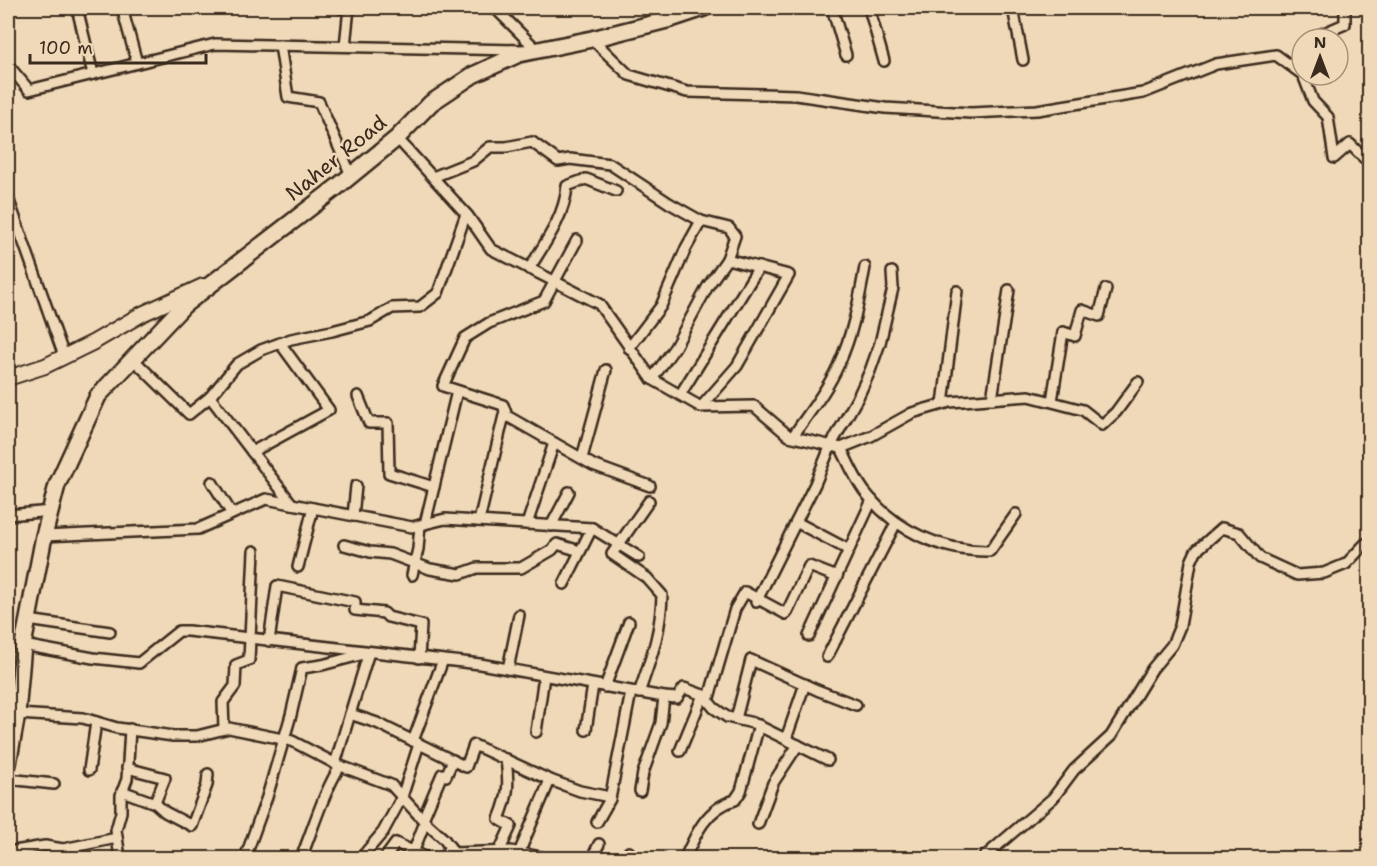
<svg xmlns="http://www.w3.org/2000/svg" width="1377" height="866" font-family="'Shantell Sans',sans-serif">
  <rect width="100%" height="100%" fill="#efd9b8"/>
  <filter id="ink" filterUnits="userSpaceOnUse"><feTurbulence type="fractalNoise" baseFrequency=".0167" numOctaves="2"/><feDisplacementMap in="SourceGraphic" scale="12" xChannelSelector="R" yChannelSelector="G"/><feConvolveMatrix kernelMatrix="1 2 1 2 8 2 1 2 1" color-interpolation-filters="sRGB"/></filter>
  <g filter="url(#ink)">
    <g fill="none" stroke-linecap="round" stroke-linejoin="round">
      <g stroke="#3b2a1e" stroke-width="14">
        <g id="street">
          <path d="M77 8 93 74"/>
          <path d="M122 8 137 63"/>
          <path d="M341 8H349L345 46"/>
          <path d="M488 8 496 9 537 50"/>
          <path d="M655 8 671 19"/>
          <path d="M832 8 846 55"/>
          <path d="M869 8 884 61"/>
          <path d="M1013 8 1023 60"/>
          <path d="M1317 36 1345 24V8"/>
          <path d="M592 39 629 75 687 92 796 95 885 108 971 113 1037 110 1143 93 1216 64 1276 55 1302 74"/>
          <path d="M280 45 288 97 319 102 351 175"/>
          <path d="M8 65 29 90 215 44 523 50"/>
          <path d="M1303 75 1313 101 1328 117 1334 158 1350 144 1370 164"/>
          <path d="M397 138 468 216 491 249 599 304 652 379 701 407 754 406 789 436 841 448 871 436 912 413 950 402 1029 396 1083 410 1102 425 1116 412 1138 382"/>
          <path d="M433 177 473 161 490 147H506L532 142 558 161 570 159 610 164 669 203 701 221 729 228 735 236 727 259 789 275 737 366 701 407"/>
          <path d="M8 198 64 356"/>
          <path d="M577 240 544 301 489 323 465 338 443 386 503 405 507 416 593 465 650 486"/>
          <path d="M529 269C545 243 565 216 567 186L586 179 616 191"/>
          <path d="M629 348 661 306 686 248 701 221"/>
          <path d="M133 359 189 414 210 397 237 364 261 350 291 339 332 331 370 321 392 308 420 307 438 293 466 214"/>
          <path d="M652 379 675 347 708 286 727 259"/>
          <path d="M680 395 759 267"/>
          <path d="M358 396 369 423H388L389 473 434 487"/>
          <path d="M210 397 292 504"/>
          <path d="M992 399 1009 290"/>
          <path d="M1052 401 1063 332 1075 336 1082 310 1099 316 1106 289"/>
          <path d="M943 404 957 291"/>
          <path d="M793 436C808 414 827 391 838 366 853 334 859 301 865 267"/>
          <path d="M841 448C848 462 855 479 865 492 894 530 942 552 990 551L1016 514"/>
          <path d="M252 452 329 410 280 343"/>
          <path d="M582 458 606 370"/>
          <path d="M212 482 232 514"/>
          <path d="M8 515 51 511"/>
          <path d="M353 516 356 486"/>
          <path d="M479 521 505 411"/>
          <path d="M796 522 849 550"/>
          <path d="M425 524 457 391"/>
          <path d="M527 524 554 443"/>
          <path d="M551 526 569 492"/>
          <path d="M44 536 198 529 266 499 412 527 445 519 592 528 639 557"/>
          <path d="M344 545 370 552 390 554 430 569 460 574 477 568H521L552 550 557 544 580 551"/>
          <path d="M298 567 313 508"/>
          <path d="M412 575 418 549 420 525"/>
          <path d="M564 584 592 528"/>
          <path d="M756 602 815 484 831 445 858 397 870 371 880 343 893 288 892 272"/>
          <path d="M28 620 110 632"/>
          <path d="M809 636 872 500"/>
          <path d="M269 641 277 586 355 602V610L384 613 388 617 421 625 419 658"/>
          <path d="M23 645 93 658 139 663 179 631H188L480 664 664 697 677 698 684 688 703 695 714 708 727 717 753 723 828 760"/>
          <path d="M369 652 350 714 377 723 466 767 474 745 550 780 580 791 610 797"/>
          <path d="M827 657 896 523"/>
          <path d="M508 669 519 615"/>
          <path d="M605 687 629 622"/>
          <path d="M639 693C651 658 661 633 662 595L647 578 612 554 649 501"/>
          <path d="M708 701 735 609 745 592 786 614 809 566 837 577"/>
          <path d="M8 715 17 714 83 718 117 728 173 736H197L229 728 292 741 338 765 391 785 425 822 444 839 454 853 511 851 546 858"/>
          <path d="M736 719 751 660 817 690 856 705"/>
          <path d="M224 729 223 702 235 686 236 665 249 660 254 551"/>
          <path d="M586 730 593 685"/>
          <path d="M536 732 544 676"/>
          <path d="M786 739 805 684"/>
          <path d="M413 741 443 660"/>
          <path d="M680 751 703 695"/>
          <path d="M335 764 350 714"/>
          <path d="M127 768 165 778 155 803"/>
          <path d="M89 770 96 722"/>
          <path d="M8 779 54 784"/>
          <path d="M122 791 155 803 165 812 192 826 207 785 208 774"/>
          <path d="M640 791 643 773 661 723 664 697"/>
          <path d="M423 819 442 774 446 776 453 760"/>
          <path d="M597 822 610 799 631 692"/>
          <path d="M758 824 773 783 798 745"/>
          <path d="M8 852 45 846 63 849 117 838"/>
          <path d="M499 852 511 826 499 819C509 795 509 784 506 759"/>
          <path d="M519 853 550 780"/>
          <path d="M120 858 116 830 121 812V795L127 779 130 729"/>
          <path d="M245 858 267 797 291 715 302 668 322 665 364 654"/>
          <path d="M301 858C314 826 322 796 340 766"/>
          <path d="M361 858 383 832 402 797 419 744"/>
          <path d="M385 858 396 843 427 858"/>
          <path d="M411 858 425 822"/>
          <path d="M443 858 450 847"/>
          <path d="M592 858 599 844"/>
          <path d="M626 858 629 852"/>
          <path d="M685 858C696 833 707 808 735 800L741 791 759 725"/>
          <path d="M983 858 1053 798 1074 770 1111 736 1152 669 1172 645 1180 626 1191 562 1196 551 1222 528 1239 533 1260 558 1297 575 1324 573 1346 564 1365 544 1370 542"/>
        </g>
      </g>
      <g stroke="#3b2a1e" stroke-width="18">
        <path id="secondary" d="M8 378 45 366 94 342 142 314 203 286"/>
      </g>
      <g stroke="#3b2a1e" stroke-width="20">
        <path id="primary" d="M8 764 17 714 23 645 44 536 57 485 98 396 184 305 337 187 397 138 431 103 473 75 519 54 592 39 671 19 704 8"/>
      </g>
      <use href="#street" stroke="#efd9b8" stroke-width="9"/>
      <use href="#secondary" stroke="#efd9b8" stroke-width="14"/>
      <use href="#primary" stroke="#efd9b8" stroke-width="15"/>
    </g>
  </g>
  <g text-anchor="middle" stroke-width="5" stroke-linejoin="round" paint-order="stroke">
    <g font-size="21" fill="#3b2a1e" stroke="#efd9b8">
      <text transform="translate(336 158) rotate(-39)" y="7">Naher Road</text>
    </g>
  </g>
  <rect width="1377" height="866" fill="none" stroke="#efd9b8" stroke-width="30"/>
  <rect x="15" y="15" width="1347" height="836" fill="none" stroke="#3b2a1e" stroke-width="2" filter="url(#ink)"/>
  <g transform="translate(1320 57)"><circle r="28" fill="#efd9b8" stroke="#a7937a" stroke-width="1.5"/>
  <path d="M0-4.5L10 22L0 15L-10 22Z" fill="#3b2a1e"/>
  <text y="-9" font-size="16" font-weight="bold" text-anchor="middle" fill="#3b2a1e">N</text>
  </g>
  <path d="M30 54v9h176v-9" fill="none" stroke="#3b2a1e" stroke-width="3"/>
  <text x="39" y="54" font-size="18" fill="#3b2a1e" stroke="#efd9b8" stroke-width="4.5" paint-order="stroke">100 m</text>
</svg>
